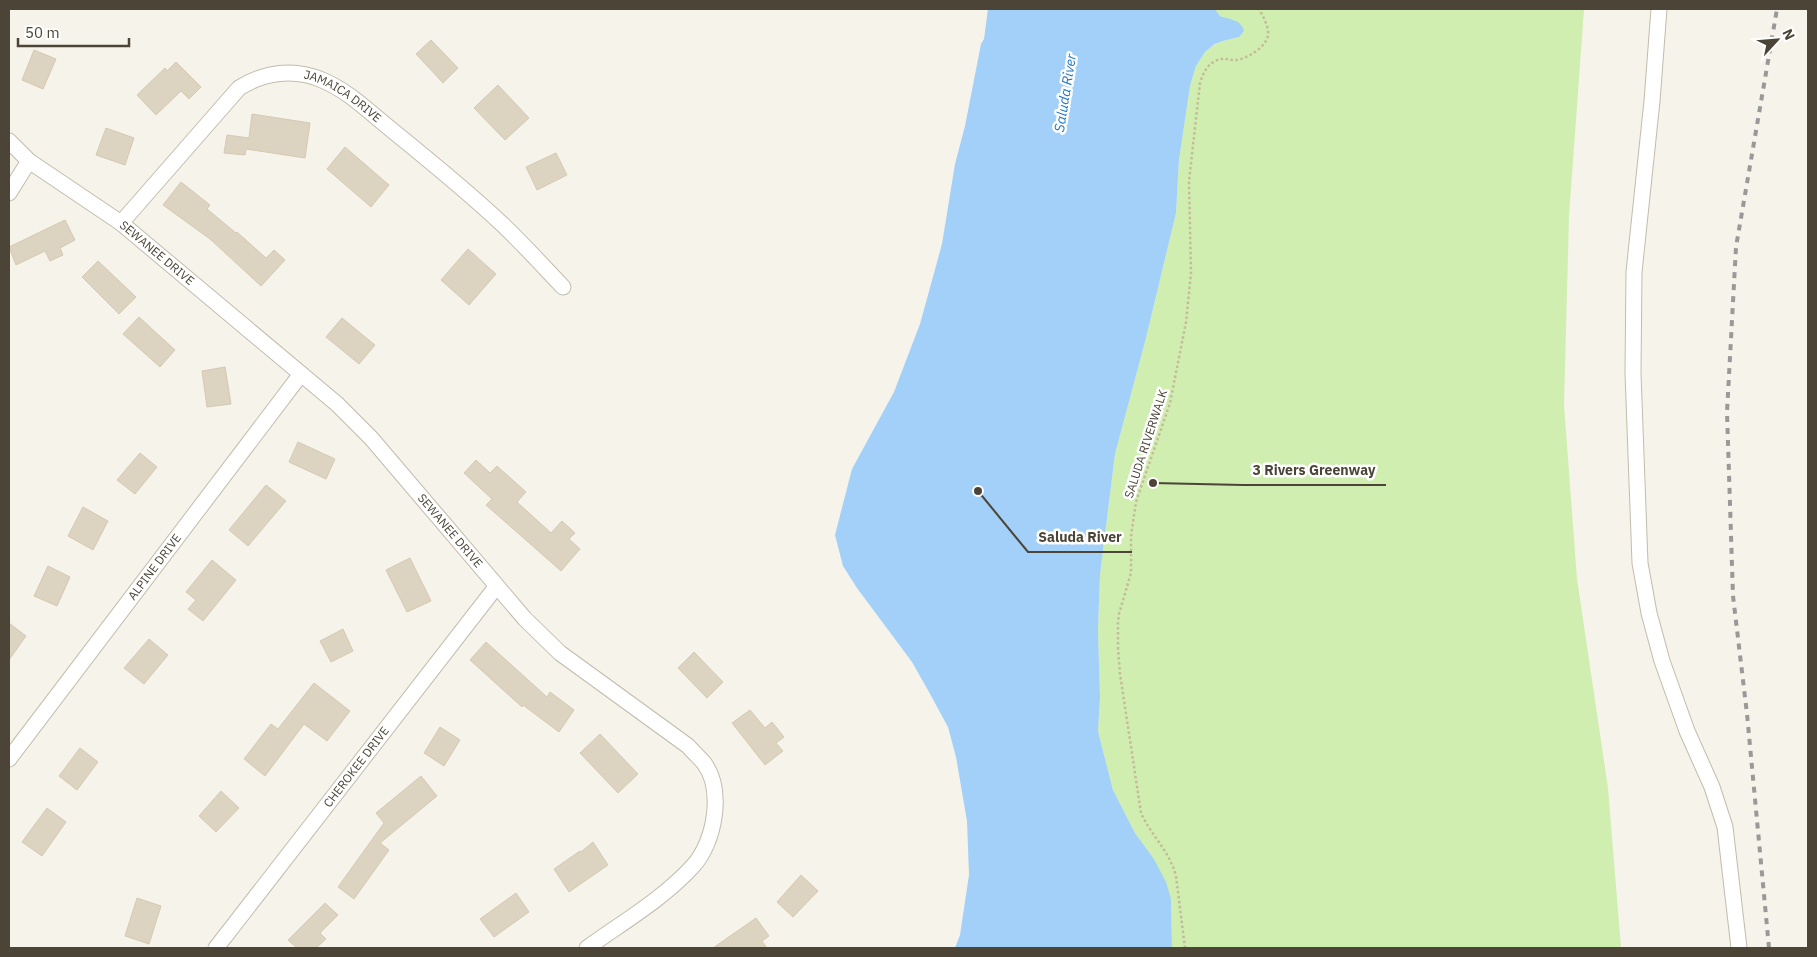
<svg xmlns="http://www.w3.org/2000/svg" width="1817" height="957" font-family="'IBM Plex Sans',sans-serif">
  <rect width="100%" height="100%" fill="#f6f3ea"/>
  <path fill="#cfeeb0" d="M1215 9H1584L1569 216 1564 405 1577 579 1608 788 1621 948H1172L1171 899 1154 859 1135 833 1113 790 1098 731 1100 698 1098 630 1100 575 1115 454 1146 338 1176 213 1179 160 1190 86 1196 66 1205 52 1216 44 1223 41 1239 37 1233 20 1220 16Z"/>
  <path fill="#a2d0f8" d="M988 9H1215L1220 16C1230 20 1241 19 1244 31L1239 37 1223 41 1215 44 1205 52 1196 66 1190 86 1179 160 1176 213 1146 338 1115 454 1100 575 1098 630 1100 698 1098 731 1113 790 1135 833 1154 859 1166 882 1171 899 1172 948H955L960 935 969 875 967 821 956 757 948 727 929 692 912 662 857 588 843 566 835 535 852 469 894 392 920 324 942 244 955 164 965 126 981 44 984 39Z"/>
  <g fill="#dcd3c1" stroke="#d5c9b1">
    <path d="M431 40 458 68 443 83 416 54Z"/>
    <path d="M34 50 56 59 43 89 22 80Z"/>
    <path d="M176 62 201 87 189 99 181 91 156 115 137 95 165 68 167 71Z"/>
    <path d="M498 85 529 118 505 140 474 108Z"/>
    <path d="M252 114 310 123 305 158 246 149 245 155 224 153 227 135 249 138Z"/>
    <path d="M106 128 134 138 125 165 96 155Z"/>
    <path d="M345 147 389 185 371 207 327 169Z"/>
    <path d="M556 153 567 175 537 190 526 167Z"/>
    <path d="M181 182 210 205 207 209 236 233 237 232 266 258 274 250 285 260 261 286 210 239 163 205Z"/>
    <path d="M65 220 75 240 60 248 63 255 50 261 45 251 16 265 9 247Z"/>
    <path d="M468 249 496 274 469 305 441 280Z"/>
    <path d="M98 261 136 297 119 314 82 277Z"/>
    <path d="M139 317 175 350 160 367 123 334Z"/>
    <path d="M342 318 375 345 359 364 326 337Z"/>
    <path d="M225 367 231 404 207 407 202 371Z"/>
    <path d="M298 442 335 459 326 479 289 462Z"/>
    <path d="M140 453 157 467 135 494 117 480Z"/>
    <path d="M476 460 490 473 497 466 526 492 517 502 551 533 562 521 575 533 569 539 580 549 561 571 486 505 492 499 464 473Z"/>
    <path d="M266 485 286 501 248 546 229 530Z"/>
    <path d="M83 507 108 521 93 550 68 536Z"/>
    <path d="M410 558 431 601 407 612 386 570Z"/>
    <path d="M212 560 236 580 203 621 188 609 196 600 186 592Z"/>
    <path d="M48 566 70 577 57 606 34 596Z"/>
    <path d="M9 623 26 636 9 660Z"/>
    <path d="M343 629 353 651 331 662 320 641Z"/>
    <path d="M149 639 168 655 144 684 124 668Z"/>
    <path d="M486 642 547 697 550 692 574 710 559 732 523 705 522 707 470 660Z"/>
    <path d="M694 652 723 682 707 698 678 668Z"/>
    <path d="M314 683 350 711 327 741 304 724 265 776 244 759 271 724 278 729Z"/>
    <path d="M750 710 765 728 772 722 784 737 776 743 783 751 765 765 732 723Z"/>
    <path d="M440 727 460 740 444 766 424 753Z"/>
    <path d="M600 734 638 774 618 793 580 753Z"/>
    <path d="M80 748 98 762 77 790 59 776Z"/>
    <path d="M421 776 437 796 380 843 389 850 354 899 338 887 384 823 376 813Z"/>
    <path d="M221 791 239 808 216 832 199 816Z"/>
    <path d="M47 808 66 822 42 856 22 842Z"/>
    <path d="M593 842 608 865 569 892 554 869 580 851 581 852Z"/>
    <path d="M801 875 818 891 793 917 777 902Z"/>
    <path d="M516 893 529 912 494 937 480 919Z"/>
    <path d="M137 898 161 906 149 944 125 936Z"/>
    <path d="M325 903 338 915 320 933 326 939 316 948H297L288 940Z"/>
    <path d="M756 918 769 936 762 941 767 948H713Z"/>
  </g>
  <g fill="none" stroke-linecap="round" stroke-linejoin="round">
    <g stroke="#c3bcac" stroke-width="17">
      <g id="minor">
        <path d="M1659 9 1652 101 1634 272 1633 373 1640 563 1649 613 1662 661 1687 731 1712 787 1725 827 1739 948"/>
        <path id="s1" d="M9 141 29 161 121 223 337 404 371 438 525 619 560 653 688 746C693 752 699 757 704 763 724 790 715 842 693 866 663 899 623 922 587 948"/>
        <path d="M9 193 29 161"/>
        <path id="s2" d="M121 223 239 88C264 72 294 68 322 80 349 91 370 113 393 131 430 161 467 191 502 224 523 244 543 266 563 287"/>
        <path id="s3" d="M9 759 301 374"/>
        <path id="s4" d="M216 948 496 587"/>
      </g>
    </g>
    <path stroke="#c7ba9b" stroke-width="2.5" stroke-dasharray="2.5 2.5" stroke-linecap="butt" d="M1185 948 1176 876C1169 850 1152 837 1141 813L1120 674 1118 648V623L1119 614 1131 573V536L1136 502 1170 403 1186 322 1191 273 1189 181 1200 83C1203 74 1206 66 1215 61 1222 57 1228 60 1235 60 1245 60 1267 47 1268 35 1269 27 1263 16 1259 9"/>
    <use href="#minor" stroke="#fff" stroke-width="15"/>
    <path stroke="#999" stroke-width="4" stroke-dasharray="6 6" stroke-linecap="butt" d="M1769 948 1747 714 1733 596 1727 412 1736 247 1777 9"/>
  </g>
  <g text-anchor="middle" stroke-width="5" stroke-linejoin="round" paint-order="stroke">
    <g font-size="12" fill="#4c4537" stroke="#fff">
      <text dy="4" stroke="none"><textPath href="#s2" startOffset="292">JAMAICA DRIVE</textPath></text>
      <text dy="4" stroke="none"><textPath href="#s1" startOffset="186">SEWANEE DRIVE</textPath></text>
      <text transform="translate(1146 444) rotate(-72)" y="4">SALUDA RIVERWALK</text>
      <text dy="4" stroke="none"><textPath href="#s1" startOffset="591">SEWANEE DRIVE</textPath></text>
      <text dy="4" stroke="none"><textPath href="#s3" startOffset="241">ALPINE DRIVE</textPath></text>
      <text dy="4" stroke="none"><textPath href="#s4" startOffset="229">CHEROKEE DRIVE</textPath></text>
    </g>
    <g font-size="14" font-style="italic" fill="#2378c4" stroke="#fff">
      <text transform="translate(1065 93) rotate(-81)" y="5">Saluda River</text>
    </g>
  </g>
  <path fill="none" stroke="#4c4537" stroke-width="2" d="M1153 483L1243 485H1386M978 491L1028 552H1132"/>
  <g fill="#4c4537" stroke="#fff" stroke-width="2">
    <circle cx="1153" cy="483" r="5"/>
    <circle cx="978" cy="491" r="5"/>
  </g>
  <g font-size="14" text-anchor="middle" font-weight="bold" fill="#4c4537" stroke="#fff" stroke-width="5" stroke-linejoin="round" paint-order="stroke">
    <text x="1314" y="475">3 Rivers Greenway</text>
    <text x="1080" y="542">Saluda River</text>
  </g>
  <rect width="1817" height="957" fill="none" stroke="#4c4537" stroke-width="20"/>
  <g transform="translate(1777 40) rotate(64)" stroke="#ffffff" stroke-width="4" paint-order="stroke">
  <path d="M0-4L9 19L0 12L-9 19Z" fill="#4c4537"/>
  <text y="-8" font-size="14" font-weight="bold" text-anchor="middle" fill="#4c4537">N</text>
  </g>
  <path d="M18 38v8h111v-8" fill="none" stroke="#4c4537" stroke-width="2.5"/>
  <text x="25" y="38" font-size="15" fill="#4c4537" stroke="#ffffff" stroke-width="4" paint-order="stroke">50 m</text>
</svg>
